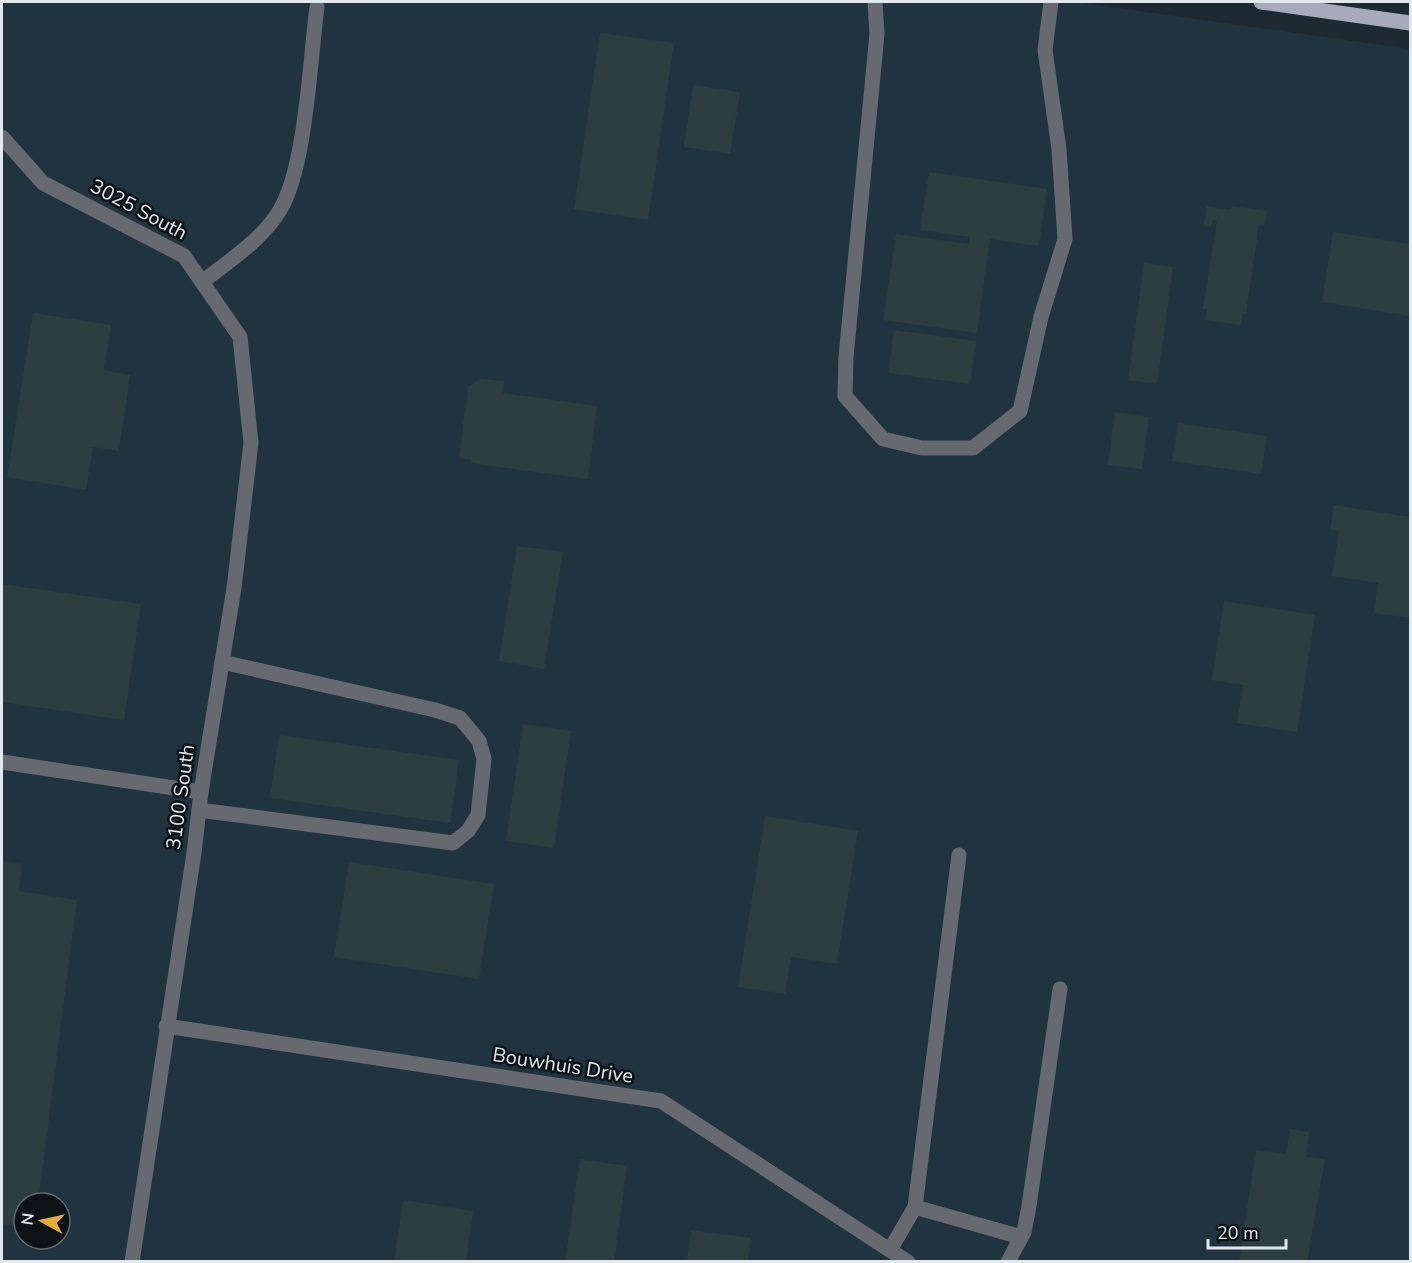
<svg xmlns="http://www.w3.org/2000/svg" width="1412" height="1263" font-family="'Nunito Sans',sans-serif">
  <rect width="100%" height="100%" fill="#1d2a31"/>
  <path fill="#20343f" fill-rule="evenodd" d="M2 2H1075L1410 49V1261L2 1262ZM24 1203H60V1239H24Z"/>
  <g fill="#2c3e3f">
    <path d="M600 33 674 43 648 220 574 209Z"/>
    <path d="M693 85 740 92 730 154 684 147Z"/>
    <path d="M929 172 1047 189 1039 246 990 239 977 333 883 320 896 234 969 244 970 237 920 230Z"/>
    <path d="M1207 206 1231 210 1232 206 1267 211 1265 225 1259 224 1246 314H1243L1241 325 1205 320 1207 309H1203L1217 220H1213L1211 227 1204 226Z"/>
    <path d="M1333 232 1410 244V316L1322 302Z"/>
    <path d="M1144 263 1173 267 1157 384 1128 380Z"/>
    <path d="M33 313 111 325 104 370 130 375 119 451 93 447 86 490 7 477Z"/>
    <path d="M894 330 976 341 970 384 888 373Z"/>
    <path d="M480 379 504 381 503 393 597 406 588 479 470 463 471 460 459 458 468 387Z"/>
    <path d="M1115 412 1149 417 1142 469 1108 465Z"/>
    <path d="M1178 423 1267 436 1261 474 1172 461Z"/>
    <path d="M1334 505 1410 517V618L1374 613 1378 583 1332 576 1339 531 1330 530Z"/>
    <path d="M517 546 563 552 544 669 499 661Z"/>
    <path d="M2 584 141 604 124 720 2 702Z"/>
    <path d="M1224 601 1315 615 1297 732 1237 723 1243 685 1212 680Z"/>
    <path d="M523 724 571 731 554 848 506 841Z"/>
    <path d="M279 735 459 760 450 823 270 798Z"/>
    <path d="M765 816 858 831 837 964 791 957 785 994 738 987Z"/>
    <path d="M2 861 22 864 19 891 77 900 38 1203H24V1227L2 1224Z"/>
    <path d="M349 862 494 884 479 979 334 957Z"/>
    <path d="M1290 1129 1309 1132 1306 1157 1325 1159 1307 1262H1239L1256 1150 1286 1154Z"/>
    <path d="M580 1159 627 1166 614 1262H565Z"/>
    <path d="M403 1200 473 1211 466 1262H394Z"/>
    <path d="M691 1230 751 1238 748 1262H687Z"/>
  </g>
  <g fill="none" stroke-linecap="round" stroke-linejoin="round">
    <g stroke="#666a70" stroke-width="15">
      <path d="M875 2 877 34 846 357 845 396 883 439 922 448H973L1020 411 1041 317 1065 239 1059 149 1045 50 1051 2"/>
      <path d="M2 137 43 183 184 256 240 337 251 443 234 588 201 792 194 853 132 1262"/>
      <path d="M202 282C229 261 262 240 280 210 306 167 310 59 317 7"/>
      <path d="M2 762 201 792"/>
      <path d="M199 810 453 843 468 831 478 815 484 759 479 741 460 718 435 710 222 662"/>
      <path d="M166 1026 661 1101 908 1262"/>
      <path d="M915 1207 959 855"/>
      <path d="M890 1250 915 1207 1021 1237"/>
      <path d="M1008 1262 1024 1232 1029 1206 1060 989"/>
    </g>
    <path stroke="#a5abb8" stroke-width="15" d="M1261 2 1410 23"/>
  </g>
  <g text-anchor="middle" stroke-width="5" stroke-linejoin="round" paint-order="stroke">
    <g font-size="20" fill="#e1e9ee" stroke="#0c1215">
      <text transform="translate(139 209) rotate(28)" y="7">3025 South</text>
      <text transform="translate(180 797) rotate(-82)" y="7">3100 South</text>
      <text transform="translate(563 1065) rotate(9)" y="7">Bouwhuis Drive</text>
    </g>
  </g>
  <rect width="1412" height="1263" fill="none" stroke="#e1e9ee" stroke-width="6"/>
  <g transform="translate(42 1221) rotate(278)"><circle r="28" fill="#0c1215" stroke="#61686c" stroke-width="1.5"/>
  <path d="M0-4.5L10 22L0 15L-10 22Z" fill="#e6ac36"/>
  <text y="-9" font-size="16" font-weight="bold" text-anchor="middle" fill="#e1e9ee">N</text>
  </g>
  <path d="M1208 1239v9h78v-9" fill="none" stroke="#e1e9ee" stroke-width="3"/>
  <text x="1217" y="1239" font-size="18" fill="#e1e9ee" stroke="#0c1215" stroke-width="4.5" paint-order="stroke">20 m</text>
</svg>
